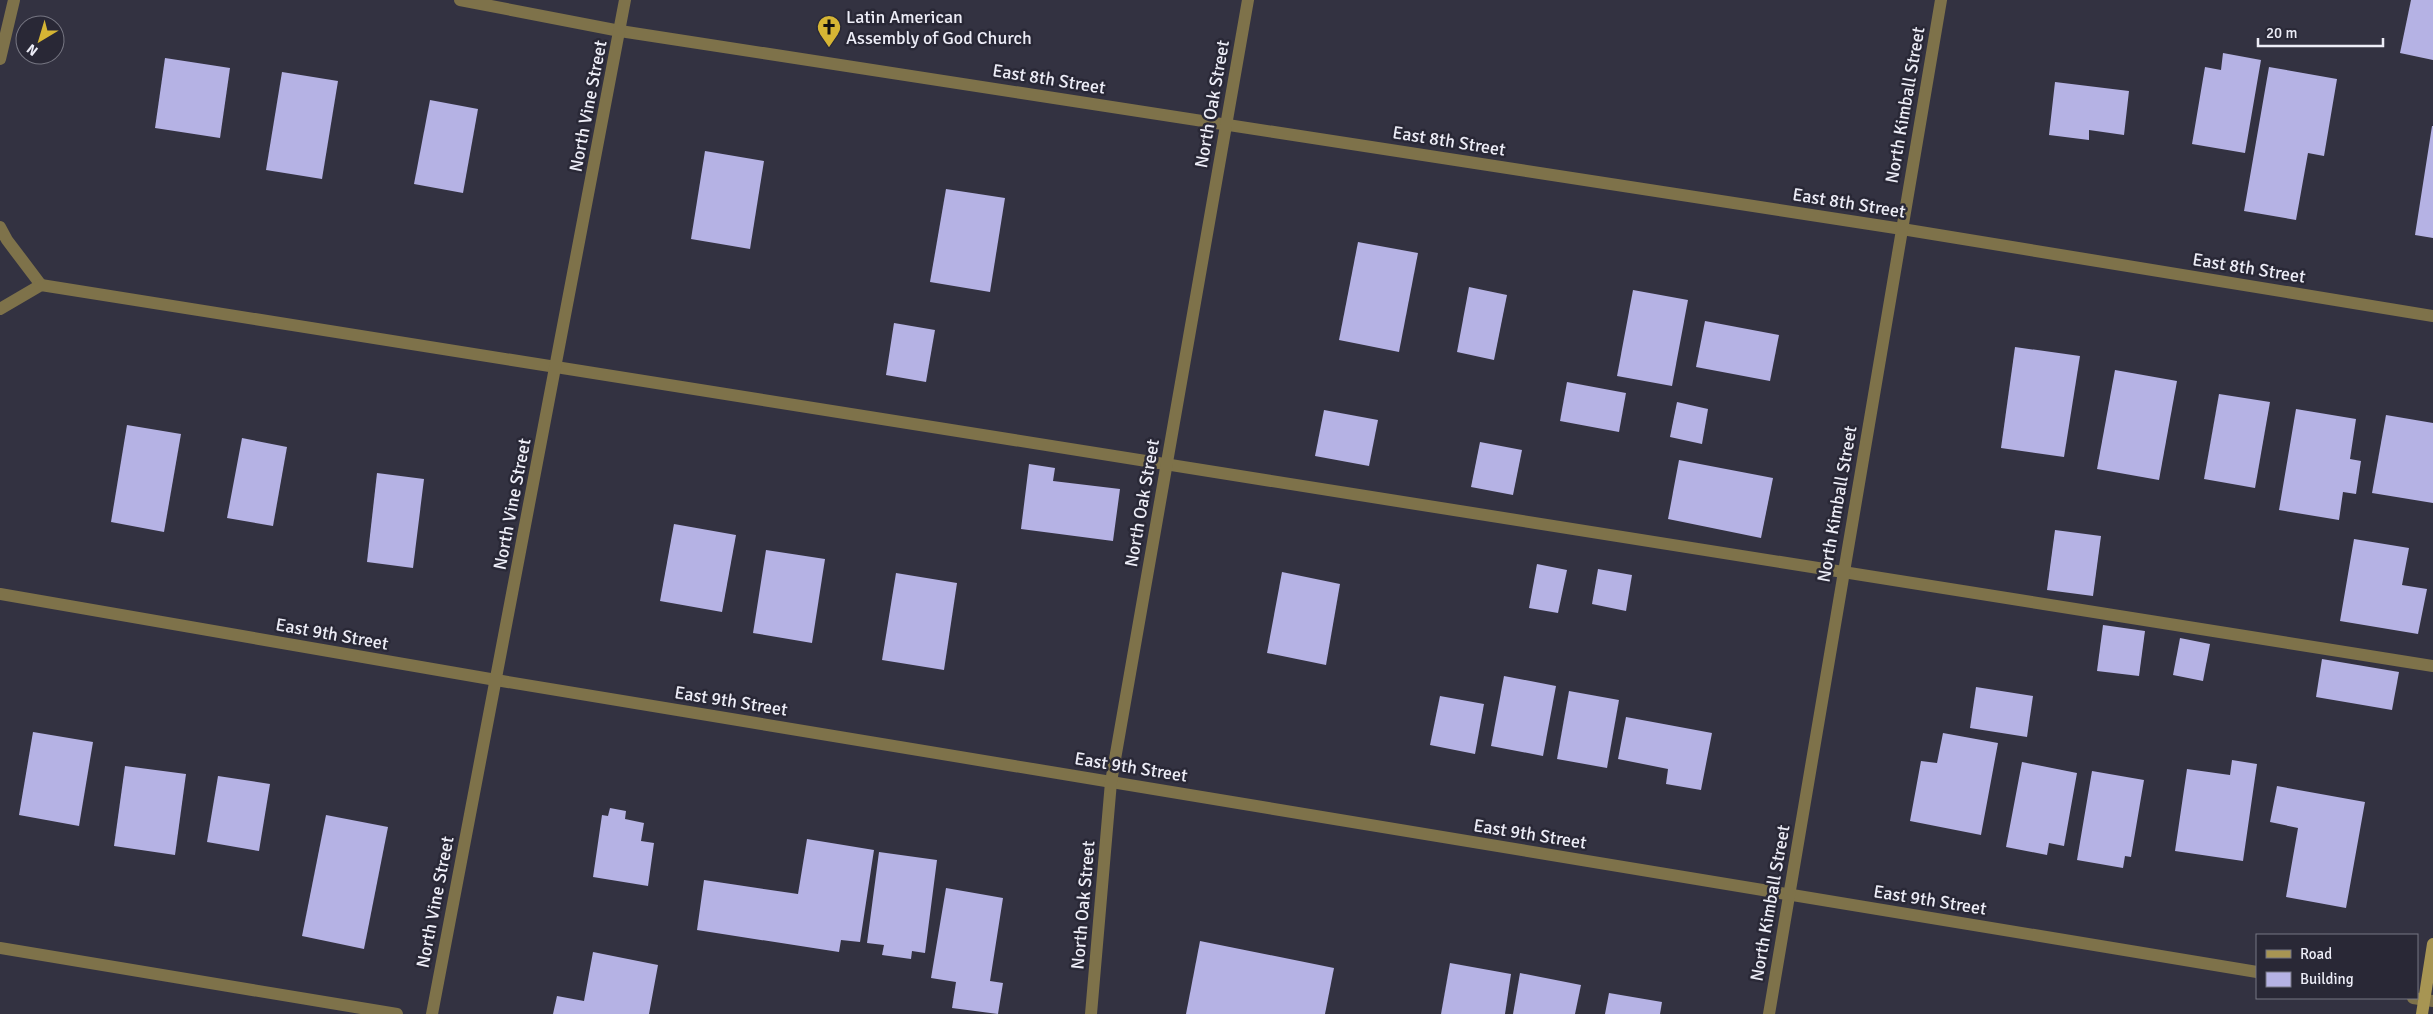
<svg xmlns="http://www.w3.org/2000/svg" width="2433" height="1014" font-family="Signika,sans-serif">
  <rect width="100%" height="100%" fill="#333241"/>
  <g fill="#b5b2e4">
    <path d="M2411 0H2433V60L2400 53Z"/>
    <path d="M2223 53 2261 60 2245 153 2192 144 2205 67 2221 70Z"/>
    <path d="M165 58 230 68 220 138 155 128Z"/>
    <path d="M2269 67 2337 79 2324 156 2308 153 2296 220 2244 211Z"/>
    <path d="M282 72 338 81 322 179 266 170Z"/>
    <path d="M2055 82 2129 91 2124 135 2089 130V140L2049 135Z"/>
    <path d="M430 100 478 109 463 193 414 184Z"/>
    <path d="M2432 126H2433V238L2415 235Z"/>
    <path d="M705 151 764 161 750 249 691 239Z"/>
    <path d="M946 189 1005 198 990 292 930 282Z"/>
    <path d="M1358 242 1418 253 1399 352 1339 340Z"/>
    <path d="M1469 287 1507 295 1494 360 1457 352Z"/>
    <path d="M1633 290 1688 300 1672 386 1617 376Z"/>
    <path d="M1705 321 1779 335 1770 381 1696 367Z"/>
    <path d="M894 323 935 330 926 382 886 375Z"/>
    <path d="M2015 347 2080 356 2064 457 2001 448Z"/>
    <path d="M2115 370 2177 381 2159 480 2097 469Z"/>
    <path d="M1567 382 1626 393 1619 432 1560 421Z"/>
    <path d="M2219 394 2270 402 2255 488 2204 479Z"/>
    <path d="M1677 402 1708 409 1702 444 1670 437Z"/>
    <path d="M2296 409 2356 419 2350 459 2361 461 2356 494 2343 492 2339 520 2279 510Z"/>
    <path d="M1324 410 1378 420 1369 466 1315 456Z"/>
    <path d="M2386 415 2433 423V503L2372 493Z"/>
    <path d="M127 425 181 434 164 532 111 522Z"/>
    <path d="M242 438 287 447 273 526 227 518Z"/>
    <path d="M1480 442 1522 450 1513 495 1471 487Z"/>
    <path d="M1679 460 1773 478 1761 538 1668 519Z"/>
    <path d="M1029 464 1055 468 1053 481 1120 489 1113 541 1021 529Z"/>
    <path d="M377 473 424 479 413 568 367 562Z"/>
    <path d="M674 524 736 535 722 612 660 601Z"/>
    <path d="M2055 530 2101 536 2093 596 2047 590Z"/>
    <path d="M2354 539 2409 548 2402 585 2427 589 2418 634 2340 621Z"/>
    <path d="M766 550 825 559 812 643 753 633Z"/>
    <path d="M1537 564 1567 570 1558 613 1529 608Z"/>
    <path d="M1598 569 1632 575 1626 611 1592 604Z"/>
    <path d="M1282 572 1340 584 1326 665 1267 653Z"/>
    <path d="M896 573 957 583 944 670 882 660Z"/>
    <path d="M2103 625 2145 631 2139 676 2097 671Z"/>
    <path d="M2180 638 2210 644 2203 681 2173 675Z"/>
    <path d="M2322 659 2399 672 2392 710 2316 697Z"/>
    <path d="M1504 676 1556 686 1543 756 1491 746Z"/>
    <path d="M1976 687 2033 696 2027 737 1970 728Z"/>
    <path d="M1569 691 1619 700 1607 768 1557 759Z"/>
    <path d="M1440 696 1484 704 1475 754 1430 745Z"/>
    <path d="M1626 717 1712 733 1701 790 1666 784 1668 769 1618 759Z"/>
    <path d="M33 732 93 742 79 826 19 815Z"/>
    <path d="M1943 733 1998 743 1981 835 1910 821 1921 761 1937 763Z"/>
    <path d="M2232 760 2257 764 2243 861 2175 851 2187 769 2230 775Z"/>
    <path d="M2022 762 2077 773 2064 846 2049 843 2047 855 2006 847Z"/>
    <path d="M125 766 186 774 175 855 114 846Z"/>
    <path d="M2092 771 2144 780 2131 857 2125 856 2123 868 2077 860Z"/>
    <path d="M218 776 270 784 259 851 207 842Z"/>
    <path d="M2277 786 2365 802 2346 908 2286 897 2298 828 2270 822Z"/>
    <path d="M610 808 626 811 625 819 644 823 641 841 654 843 648 886 593 877 602 815 608 816Z"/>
    <path d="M326 815 388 827 364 949 302 936Z"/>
    <path d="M807 839 874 850 860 942 841 940 839 952 697 930 704 880 798 894Z"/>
    <path d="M879 852 937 860 925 953 912 951 911 959 882 955 884 945 867 943Z"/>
    <path d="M946 888 1003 898 990 981 1003 983 998 1014 952 1008 956 982 931 978Z"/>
    <path d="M1200 941 1334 968 1325 1014H1186Z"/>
    <path d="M593 952 658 965 649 1014H553L557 996 584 1001Z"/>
    <path d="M1450 963 1511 974 1505 1014H1441Z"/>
    <path d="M1520 973 1581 985 1575 1014H1513Z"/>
    <path d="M1609 993 1662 1002 1660 1014H1605Z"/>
  </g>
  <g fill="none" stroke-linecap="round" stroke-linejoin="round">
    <g stroke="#7e724a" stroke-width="12">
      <path d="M0 59 14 0"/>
      <path d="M0 227 7 240 41 285"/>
      <path d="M0 309 41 285 2433 666"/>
      <path d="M0 948 397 1014"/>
    </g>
    <g stroke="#7e724a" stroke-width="12">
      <path d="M460 0 620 31 1902 229 2433 316"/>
      <path d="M0 594 496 680 2257 972"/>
      <path d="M2413 998 2433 1001"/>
      <path d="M432 1014 625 0"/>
      <path d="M1091 1014 1111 782 1248 0"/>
      <path d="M1769 1014 1941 0"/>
    </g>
    <path stroke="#a79553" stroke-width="12" d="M2422 1014 2433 944"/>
  </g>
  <defs>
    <g id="church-pin" transform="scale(1.25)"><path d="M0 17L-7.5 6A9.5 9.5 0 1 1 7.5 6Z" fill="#d6b534" stroke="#292836"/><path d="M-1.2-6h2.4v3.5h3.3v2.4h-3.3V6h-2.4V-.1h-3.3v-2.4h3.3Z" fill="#111"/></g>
  </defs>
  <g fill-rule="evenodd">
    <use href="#church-pin" x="829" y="27"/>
  </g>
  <g text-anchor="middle" stroke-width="5" stroke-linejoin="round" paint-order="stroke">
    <g font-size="18" fill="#ededf7" stroke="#292836" text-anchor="start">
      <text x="846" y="23">Latin American<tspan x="846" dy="21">Assembly of God Church</tspan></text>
    </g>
    <g font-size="18" fill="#ededf7" stroke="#292836">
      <text transform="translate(1049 79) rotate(9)" y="6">East 8th Street</text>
      <text transform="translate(1212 104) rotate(-80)" y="6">North Oak Street</text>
      <text transform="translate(1905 105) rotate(-80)" y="6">North Kimball Street</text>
      <text transform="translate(588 106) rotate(-79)" y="6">North Vine Street</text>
      <text transform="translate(1449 141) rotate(9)" y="6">East 8th Street</text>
      <text transform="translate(1849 203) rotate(9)" y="6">East 8th Street</text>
      <text transform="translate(2249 268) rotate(9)" y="6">East 8th Street</text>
      <text transform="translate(1142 503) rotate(-80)" y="6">North Oak Street</text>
      <text transform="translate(512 504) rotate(-79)" y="6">North Vine Street</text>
      <text transform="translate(1837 504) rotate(-80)" y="6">North Kimball Street</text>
      <text transform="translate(332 634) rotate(10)" y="6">East 9th Street</text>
      <text transform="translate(731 701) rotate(9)" y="6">East 9th Street</text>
      <text transform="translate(1131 767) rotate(9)" y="6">East 9th Street</text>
      <text transform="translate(1530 834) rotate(9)" y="6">East 9th Street</text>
      <text transform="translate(1930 900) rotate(9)" y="6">East 9th Street</text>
      <text transform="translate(435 902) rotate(-79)" y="6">North Vine Street</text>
      <text transform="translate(1770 903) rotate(-80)" y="6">North Kimball Street</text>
      <text transform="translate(1083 905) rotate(-85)" y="6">North Oak Street</text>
    </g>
  </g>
  <rect x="2256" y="934" width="162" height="65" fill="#292836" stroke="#777783"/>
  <rect x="2266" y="950" width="25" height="8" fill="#a79553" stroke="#777783"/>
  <text x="2300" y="959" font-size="15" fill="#ededf7">Road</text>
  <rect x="2266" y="972" width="25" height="15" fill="#b5b2e4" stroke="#777783"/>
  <text x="2300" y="984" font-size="15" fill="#ededf7">Building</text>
  <g transform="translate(40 40) rotate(218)"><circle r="24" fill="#292836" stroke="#777783"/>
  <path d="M0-4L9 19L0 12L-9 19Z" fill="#d6b534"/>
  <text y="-8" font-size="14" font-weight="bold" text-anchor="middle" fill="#ededf7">N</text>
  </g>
  <path d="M2258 38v8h125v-8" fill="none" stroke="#ededf7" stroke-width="2.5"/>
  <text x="2266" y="38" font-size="15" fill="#ededf7" stroke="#292836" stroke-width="4" paint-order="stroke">20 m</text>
</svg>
